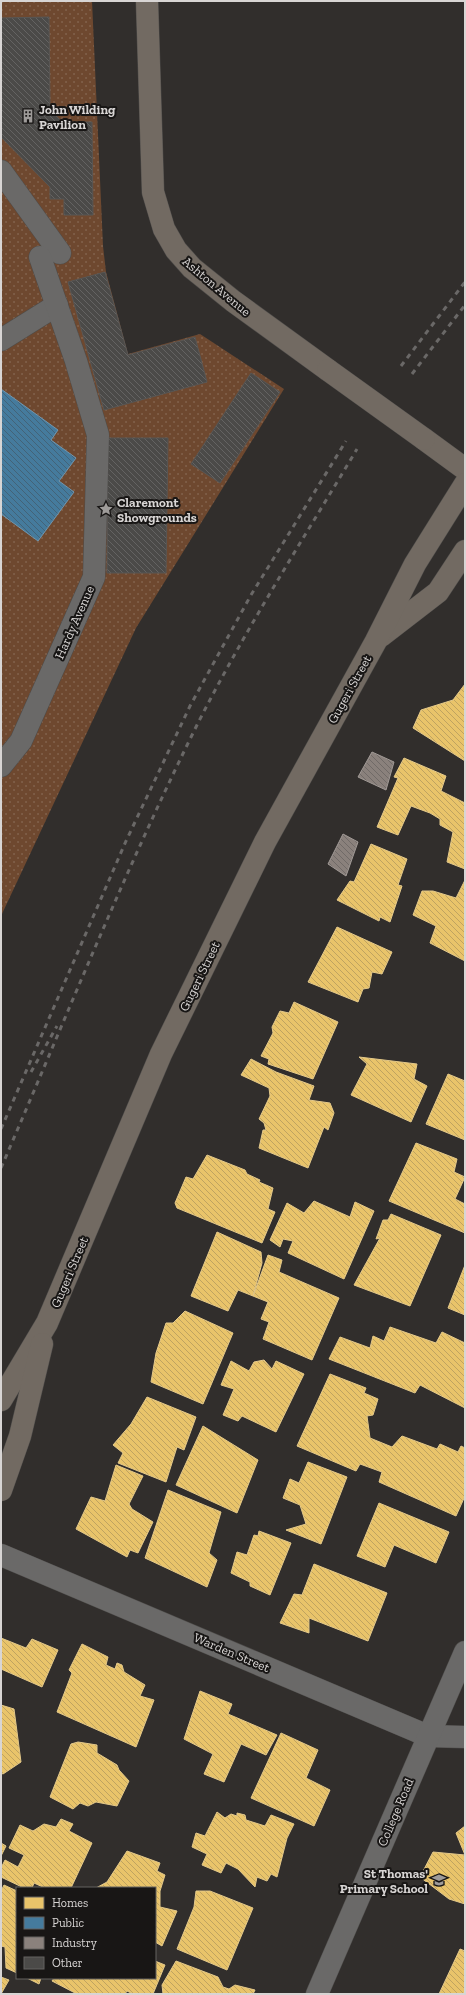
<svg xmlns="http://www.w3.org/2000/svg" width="466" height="1995" font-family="'Zilla Slab',serif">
  <defs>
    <pattern id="park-dots" width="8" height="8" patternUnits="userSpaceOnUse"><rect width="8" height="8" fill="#6e482f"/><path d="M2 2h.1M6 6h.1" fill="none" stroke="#82624c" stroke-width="1.8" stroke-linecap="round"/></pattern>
    <pattern id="homes-back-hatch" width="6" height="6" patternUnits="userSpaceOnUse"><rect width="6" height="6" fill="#e9c46a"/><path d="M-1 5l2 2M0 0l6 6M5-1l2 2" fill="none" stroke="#bfa360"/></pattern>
    <pattern id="public-back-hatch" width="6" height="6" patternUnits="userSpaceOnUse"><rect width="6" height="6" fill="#457b9d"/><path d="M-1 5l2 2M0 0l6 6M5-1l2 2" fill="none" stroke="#436378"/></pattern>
    <pattern id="industry-back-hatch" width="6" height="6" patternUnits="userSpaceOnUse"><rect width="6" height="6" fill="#8a817c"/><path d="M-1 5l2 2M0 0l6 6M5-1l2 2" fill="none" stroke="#706a67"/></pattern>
    <pattern id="building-back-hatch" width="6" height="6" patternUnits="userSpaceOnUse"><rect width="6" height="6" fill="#4b4a48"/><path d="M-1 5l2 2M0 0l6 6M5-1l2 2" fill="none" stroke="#646362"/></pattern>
  </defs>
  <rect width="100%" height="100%" fill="#312e2c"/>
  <path fill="url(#park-dots)" d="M1 1H92L103 246 106 272 128 354 200 334 284 389 136 628 1 916Z"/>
  <g fill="url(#homes-back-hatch)" stroke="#e4c98a">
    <path d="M465 684V761L413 728 421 710 453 700Z"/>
    <path d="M404 758 446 776 441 791 465 803V869L447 862 453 832 440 825V819L430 813 411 806 398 835 377 827 398 778 394 777Z"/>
    <path d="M371 844 407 859 398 885 402 886 390 922 380 917 379 921 337 900 350 881 354 882Z"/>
    <path d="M465 880V961L430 943 436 926 413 915 422 891H433L456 898Z"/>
    <path d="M337 927 392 952 382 974 372 972 369 988 363 989 358 1002 308 982Z"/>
    <path d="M294 1002 338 1022 313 1079 268 1064 269 1059 261 1056 273 1033 272 1027 280 1011 289 1013Z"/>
    <path d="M359 1057 417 1064 414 1079 427 1086 411 1122 351 1095 367 1064Z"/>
    <path d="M251 1059 276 1072 314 1086 309 1100 330 1103 334 1113 328 1130 324 1127 308 1168 259 1148 263 1130H266L264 1123 259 1119 270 1096 269 1088 241 1075Z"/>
    <path d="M448 1074 465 1081V1140L426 1124Z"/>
    <path d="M416 1143 457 1159 454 1172 465 1177 455 1199 465 1204V1233L389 1201Z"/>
    <path d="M207 1155 245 1170 247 1174 260 1180 259 1182 273 1188 268 1209 275 1212 262 1243 177 1208 175 1203 186 1177 193 1179Z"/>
    <path d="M314 1201 350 1217 355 1202 374 1211 344 1279 288 1253 293 1241 283 1239 280 1247 270 1240 287 1203 304 1213Z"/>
    <path d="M391 1214 441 1235 410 1306 354 1285 380 1238 376 1239 383 1220H388Z"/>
    <path d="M217 1232 261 1252 262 1263 253 1296 238 1290 228 1311 191 1296Z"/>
    <path d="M268 1255 282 1260 279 1272 339 1298 312 1360 263 1339 269 1322 261 1319 268 1302 253 1296Z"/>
    <path d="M465 1265V1315L448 1308Z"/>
    <path d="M185 1311 233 1333 203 1404 151 1382 156 1353 166 1323H173Z"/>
    <path d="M390 1327 436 1343 442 1332 465 1343V1408L420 1385 415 1393 329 1359 340 1337 370 1348 373 1336 384 1341Z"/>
    <path d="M264 1360 272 1369 276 1361 304 1374 276 1432 242 1416 238 1421 223 1415 234 1389 221 1385 231 1361 249 1371 254 1362Z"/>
    <path d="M330 1374 366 1388 364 1393 378 1399 373 1415 367 1416 370 1438 392 1447 402 1436 437 1449 440 1444 458 1452 461 1446 465 1448V1496L456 1516 379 1482 382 1472 360 1464 356 1471 297 1446Z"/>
    <path d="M147 1397 196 1417 184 1450 177 1447 166 1482 118 1463 123 1453 113 1445 131 1424Z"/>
    <path d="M203 1426 258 1460 237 1513 176 1485Z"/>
    <path d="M308 1462 347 1477 321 1544 286 1530 306 1524 300 1505 283 1498 290 1479 299 1483Z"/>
    <path d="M116 1465 143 1476 129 1504 132 1509 153 1522 138 1553 130 1550 127 1557 76 1529 91 1497 105 1501Z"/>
    <path d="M168 1490 221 1512 209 1553 217 1560 207 1587 145 1558Z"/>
    <path d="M379 1503 449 1532 436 1563 394 1545 385 1567 357 1556Z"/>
    <path d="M259 1531 291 1543 270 1595 250 1586V1582L231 1573 237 1552 247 1555 254 1535 258 1536Z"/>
    <path d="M314 1564 387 1593 368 1641 309 1618V1633L280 1623 294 1594 302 1595Z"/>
    <path d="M1 1638 26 1648 32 1639 58 1650 42 1687 1 1669Z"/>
    <path d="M82 1644 108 1657 106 1665 115 1669 117 1663 122 1665 124 1672 145 1685 140 1696 154 1700 136 1747 57 1712 72 1673 69 1670Z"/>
    <path d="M200 1691 232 1704 228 1714 277 1735 266 1755 241 1744 224 1782 204 1774 213 1754 184 1739Z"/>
    <path d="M1 1705 14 1709 21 1762 3 1774 1 1773Z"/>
    <path d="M281 1733 318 1750 306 1778 330 1790 314 1826 251 1798Z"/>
    <path d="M78 1742 97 1745V1753L117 1765 119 1770 129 1781 117 1806 96 1802 88 1806 80 1803 73 1809 50 1797 71 1744Z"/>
    <path d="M217 1812 225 1818 231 1814 237 1816V1813L245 1815 246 1820 265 1826 271 1815 294 1824 287 1838 277 1877 271 1874 267 1881 257 1877 255 1887 238 1869 226 1863 221 1873 202 1865 207 1854 192 1847 196 1833 205 1836Z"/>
    <path d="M61 1819 73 1824 69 1831 92 1843 71 1888H45L34 1883 32 1888H24L1 1877V1868L5 1860 18 1867 24 1855 9 1848 20 1825 33 1831 44 1824 56 1827Z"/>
    <path d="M465 1826V1904L449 1899 420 1877 433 1852 465 1855 456 1833Z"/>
    <path d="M1 1843 6 1846 1 1856Z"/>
    <path d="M127 1851 160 1863 157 1871 165 1875 160 1891V1907L177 1911 162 1946 155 1942V1888H96L107 1882Z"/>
    <path d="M4 1885 17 1891V1973L6 1968 5 1947 1 1946V1891Z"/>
    <path d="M196 1891H210L253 1908 227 1970 177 1949 194 1907Z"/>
    <path d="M460 1949 465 1951V1994H439Z"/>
    <path d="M155 1961 165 1965 153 1994H133L127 1991 125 1994H77L52 1981 54 1978H155Z"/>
    <path d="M176 1961 218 1977 223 1987 229 1989 235 1985 255 1990 253 1994H163L162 1985Z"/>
    <path d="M1 1977 9 1980 1 1994Z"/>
    <path d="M27 1978H41L39 1984Z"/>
  </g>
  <path fill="url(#public-back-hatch)" stroke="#7196ae" d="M1 389 58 430 51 440 76 458 59 481 74 492 38 541 1 514Z"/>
  <g fill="url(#industry-back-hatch)" stroke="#a19a96">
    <path d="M372 752 394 762 386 790 358 777Z"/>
    <path d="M343 834 358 842 346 876 328 864Z"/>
  </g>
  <g fill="url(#building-back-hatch)" stroke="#585654">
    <path d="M49 17 50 109 62 122H92L93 215H64V199H50V187L1 137V18Z"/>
    <path d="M105 272 128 355 195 337 207 382 104 410 68 282Z"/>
    <path d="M251 373 280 392 220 483 191 464Z"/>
    <path d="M108 438H168L166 573H107Z"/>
  </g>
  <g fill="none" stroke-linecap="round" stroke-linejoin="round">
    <g stroke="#4e4c4a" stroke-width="23">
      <g id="minor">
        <path d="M1 171 60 253"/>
        <path d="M1 340 57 305"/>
        <path d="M1 766 21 741 94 577 98 435 76 361 40 257"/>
        <path d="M1 1555 428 1736 465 1737"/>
        <path d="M317 1994 465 1652"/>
      </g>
    </g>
    <g stroke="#4e4c4a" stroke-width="23">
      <g id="major">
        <path d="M147 1 153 192 164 229 176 250 192 268 233 301 328 370"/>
        <path d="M424 439 465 469"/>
        <path d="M381 636 438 592 465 551"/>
        <path d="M1 1400 47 1323 161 1054 265 842 376 641 415 564 465 484"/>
        <path d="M1 1490 20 1436 42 1344"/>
      </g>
    </g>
    <use href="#minor" stroke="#6a6968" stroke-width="22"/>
    <use href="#major" stroke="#726a62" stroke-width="22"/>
    <g stroke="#6a6867" stroke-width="3" stroke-dasharray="5 5" stroke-linecap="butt">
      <path d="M401 366 465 282"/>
      <path d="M412 374 465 305"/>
      <path d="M31 1072 57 1026"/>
      <path d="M1 1129 126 841 190 706 251 595 346 441"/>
      <path d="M1 1168C65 1020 125 870 197 725 245 630 302 541 357 449"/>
    </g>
    <g stroke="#4e4c4a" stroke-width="23" stroke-linecap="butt">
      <path id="major-bridge" d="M328 370 424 439"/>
    </g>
    <use href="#major-bridge" stroke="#726a62" stroke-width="22"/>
  </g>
  <defs>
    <g id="building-bare" transform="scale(1.08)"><path d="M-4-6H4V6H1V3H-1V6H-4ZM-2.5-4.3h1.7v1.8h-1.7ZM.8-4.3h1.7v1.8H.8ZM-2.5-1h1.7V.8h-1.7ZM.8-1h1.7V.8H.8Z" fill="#9e9b99" stroke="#181615" stroke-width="2.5" paint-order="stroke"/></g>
    <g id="sight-bare" transform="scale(1.08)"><path d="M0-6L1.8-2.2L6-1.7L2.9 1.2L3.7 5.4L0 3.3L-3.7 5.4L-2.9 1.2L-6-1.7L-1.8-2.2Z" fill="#9e9b99" stroke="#181615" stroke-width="2.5" paint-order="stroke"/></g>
    <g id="school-bare" transform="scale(1.08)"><path d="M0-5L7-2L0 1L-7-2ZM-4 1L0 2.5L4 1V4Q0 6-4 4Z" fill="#9e9b99" stroke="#181615" stroke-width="2.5" paint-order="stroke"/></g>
  </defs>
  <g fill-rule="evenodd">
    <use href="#building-bare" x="28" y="116"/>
    <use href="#sight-bare" x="106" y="509"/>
    <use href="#school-bare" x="439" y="1880"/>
  </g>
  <g text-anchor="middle" stroke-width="4" stroke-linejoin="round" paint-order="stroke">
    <g font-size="13" font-weight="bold" fill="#d8d5d4" stroke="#181615" text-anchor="start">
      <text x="39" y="114">John Wilding<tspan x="39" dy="15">Pavilion</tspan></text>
      <text x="117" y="507">Claremont<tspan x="117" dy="15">Showgrounds</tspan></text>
      <text x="428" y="1878" text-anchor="end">St Thomas'<tspan x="428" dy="15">Primary School</tspan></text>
    </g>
    <g font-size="13" fill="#d8d5d4" stroke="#181615">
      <text transform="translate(217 286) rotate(40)" y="5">Ashton Avenue</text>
      <text transform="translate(74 622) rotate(-66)" y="5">Hardy Avenue</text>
      <text transform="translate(349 689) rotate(-61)" y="5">Gugeri Street</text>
      <text transform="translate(199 976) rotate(-64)" y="5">Gugeri Street</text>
      <text transform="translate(69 1272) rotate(-67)" y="5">Gugeri Street</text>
      <text transform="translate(232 1652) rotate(23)" y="5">Warden Street</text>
      <text transform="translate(395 1812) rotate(-67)" y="5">College Road</text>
    </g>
  </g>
  <rect width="466" height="1995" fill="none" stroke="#d8d5d4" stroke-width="4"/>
  <rect x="16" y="1887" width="140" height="92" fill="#181615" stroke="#656261"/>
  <rect x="24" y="1897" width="20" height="12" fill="#e9c46a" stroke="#656261"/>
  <text x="52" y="1907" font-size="12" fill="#d8d5d4">Homes</text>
  <rect x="24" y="1917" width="20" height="12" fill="#457b9d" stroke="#656261"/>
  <text x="52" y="1927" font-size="12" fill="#d8d5d4">Public</text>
  <rect x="24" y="1937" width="20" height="12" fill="#8a817c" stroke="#656261"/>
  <text x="52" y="1947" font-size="12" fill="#d8d5d4">Industry</text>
  <rect x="24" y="1957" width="20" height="12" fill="#4b4a48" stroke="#656261"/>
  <text x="52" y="1967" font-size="12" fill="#d8d5d4">Other</text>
</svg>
